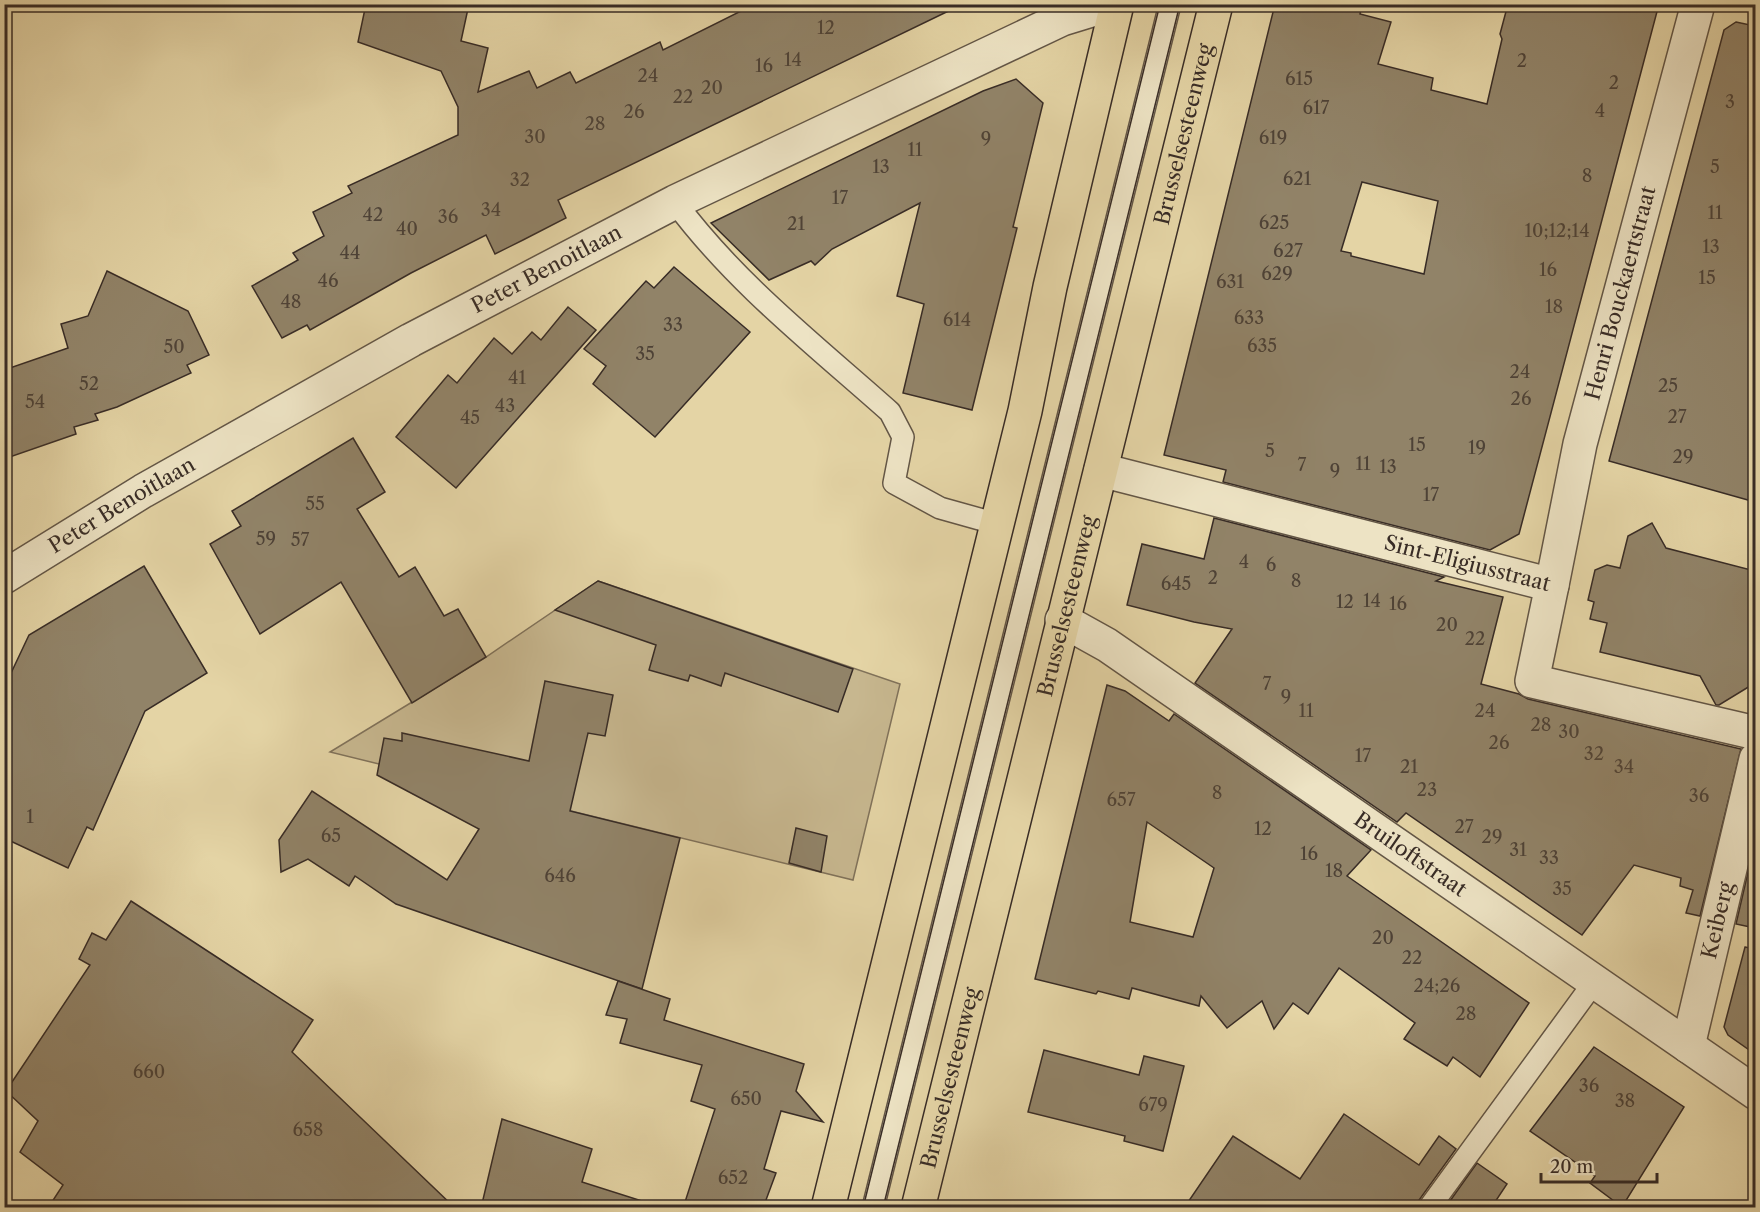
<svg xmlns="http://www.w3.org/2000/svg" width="1760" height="1212" font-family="'Libre Caslon Text',serif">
  <rect width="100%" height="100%" fill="#e4d4a5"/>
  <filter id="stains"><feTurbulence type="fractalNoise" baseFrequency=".00333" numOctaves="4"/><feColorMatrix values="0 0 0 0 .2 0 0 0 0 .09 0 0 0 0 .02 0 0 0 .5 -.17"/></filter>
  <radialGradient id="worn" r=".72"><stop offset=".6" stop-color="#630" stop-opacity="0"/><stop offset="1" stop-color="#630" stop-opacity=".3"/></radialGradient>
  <path fill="#c7b78f" stroke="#80725a" stroke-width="1.5" d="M598 581 900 684 853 880 330 752 486 657Z"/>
  <g fill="#918368" stroke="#382c26" stroke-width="1.5" fill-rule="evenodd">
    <path d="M366 4H469L461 41 488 48 478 92 529 71 537 88 570 72 576 83 660 42 663 50 755 4H963L558 200 566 218 523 240 495 254 486 235 411 273 310 330 307 325 282 338 252 286 298 260 293 253 324 236 313 212 352 193 348 186 458 135V107L441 71 358 42Z"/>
    <path d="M1275 4H1362L1360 14 1391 22 1378 64 1433 78 1431 90 1487 104 1502 39 1500 34 1508 4H1659L1519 534 1490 550 1223 482 1226 470 1164 455ZM1362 182 1438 201 1424 274 1351 256V253L1341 251Z"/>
    <path d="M1736 22 1755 26V502L1609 461 1724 30Z"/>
    <path d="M1016 79 1043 103 1013 227 1017 228 972 410 903 393 924 304 897 296 920 203 832 249 815 265 811 261 769 280 711 223 983 91Z"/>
    <path d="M674 267 750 332 655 437 593 384 606 366 584 349 646 281 654 288Z"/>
    <path d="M107 271 188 311 209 355 187 365 191 373 117 407 95 414 98 420 74 427 76 434 4 459V370L68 348 61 324 88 316Z"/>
    <path d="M568 307 596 330 456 488 396 437 448 375 457 383 494 338 512 354 532 332 541 340Z"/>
    <path d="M353 438 385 492 357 509 399 577 415 567 444 616 458 609 486 657 412 703 341 582 260 634 210 544 241 526 232 511Z"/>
    <path d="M1214 518 1444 577 1436 581 1503 597 1481 684 1519 694 1528 699 1741 749 1700 916 1686 913 1693 890 1680 886 1681 878 1634 865 1582 935 1406 813 1397 822 1195 683 1232 629 1194 622 1127 605 1142 544 1204 559Z"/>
    <path d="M1652 523 1666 548 1755 571V683L1719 705H1716L1700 676 1600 652 1607 623 1590 619 1594 602 1588 600 1595 570 1607 565 1620 568 1628 536Z"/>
    <path d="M144 566 207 673 145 711 93 830 87 827 68 868 4 838V688L29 635Z"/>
    <path d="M598 581 853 669 838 712 725 673 721 686 690 675 688 681 649 670 656 645 555 610Z"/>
    <path d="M545 681 613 695 605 736 588 733 570 811 680 838 642 989 396 904 355 876 349 886 308 859 281 872 279 840 312 791 447 880 479 829 377 775 384 738 402 741V733L529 761Z"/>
    <path d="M1107 685 1125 691 1169 721 1174 714 1371 850 1347 876 1529 1003 1480 1077 1453 1057 1447 1066 1404 1039 1415 1023 1339 968 1308 1014 1293 1003 1274 1029 1262 1001 1227 1028 1201 996 1199 1006 1132 988 1129 999 1098 991 1096 994 1035 979ZM1147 822 1214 868 1193 937 1130 922Z"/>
    <path d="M796 828 827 836 821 872 789 863Z"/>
    <path d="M1755 842V928L1736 924Z"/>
    <path d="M131 901 313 1020 292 1052 455 1208H48L63 1185 20 1152 38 1121 6 1091 90 965 79 959 92 933 106 940Z"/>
    <path d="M1745 947 1755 949V1054L1728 1035 1724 1027Z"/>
    <path d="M618 981 670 999 664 1020 804 1064 796 1091 823 1122 781 1111 764 1169 776 1173 763 1208H701L685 1202 715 1109 691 1101 702 1065 620 1043 627 1019 606 1015Z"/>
    <path d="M1594 1047 1684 1107 1622 1207 1590 1183 1595 1176 1530 1131Z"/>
    <path d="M1044 1050 1139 1075 1144 1056 1184 1066 1163 1151 1124 1141 1125 1136 1028 1112Z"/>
    <path d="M1344 1114 1419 1165 1439 1136 1456 1149 1419 1200 1416 1208H1184L1233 1136 1300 1179Z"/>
    <path d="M502 1119 592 1149 582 1182 642 1201 641 1208H481Z"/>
    <path d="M1477 1163 1507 1184 1491 1208H1445Z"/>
  </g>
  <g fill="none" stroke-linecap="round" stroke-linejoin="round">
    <g stroke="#635646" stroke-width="24">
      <g id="service">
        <path d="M675 202C735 283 816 346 890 412L903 437 894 483 940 508 997 524"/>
        <path d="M873 1208 1170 4"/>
        <path d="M1429 1208 1595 981"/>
      </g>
    </g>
    <g stroke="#635646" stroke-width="36">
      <g id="minor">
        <path id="s1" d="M1101 470 1552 585 1532 681 1756 733"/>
        <path id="s2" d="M4 577 143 491 411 340 675 202 1062 19 1111 4"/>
        <path id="s3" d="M1552 585 1580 444 1698 4"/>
        <path id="s4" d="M1062 620 1107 645 1756 1093"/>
        <path id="s5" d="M1688 1046 1756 759"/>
      </g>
    </g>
    <g stroke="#382c26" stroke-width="36">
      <g id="primary">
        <path d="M828 1208 1025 411 1050 287 1117 4"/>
        <path id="s6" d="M918 1208 1216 4"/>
      </g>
    </g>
    <use href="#service" stroke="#ede3c4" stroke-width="21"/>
    <use href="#minor" stroke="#ede3c4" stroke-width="33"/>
    <use href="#primary" stroke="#e4d4a5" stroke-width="33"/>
    <g stroke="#382c26" stroke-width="1.5">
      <path d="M863 1208 1160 4"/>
      <path d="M883 1208 1180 4"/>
    </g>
  </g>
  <g text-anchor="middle" stroke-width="4.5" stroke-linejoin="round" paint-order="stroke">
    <g font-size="18" fill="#4e4236">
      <text x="826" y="34">12</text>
      <text x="793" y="66">14</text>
      <text x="1522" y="67">2</text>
      <text x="764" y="72">16</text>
      <text x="648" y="82">24</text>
      <text x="1299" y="85">615</text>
      <text x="1614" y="89">2</text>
      <text x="712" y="94">20</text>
      <text x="683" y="103">22</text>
      <text x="1730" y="108">3</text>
      <text x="1316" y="114">617</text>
      <text x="1600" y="117">4</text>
      <text x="634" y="118">26</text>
      <text x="595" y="130">28</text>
      <text x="535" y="143">30</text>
      <text x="1273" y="144">619</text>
      <text x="986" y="145">9</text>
      <text x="915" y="156">11</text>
      <text x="881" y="173">13</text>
      <text x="1715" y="173">5</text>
      <text x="1587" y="182">8</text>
      <text x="1297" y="185">621</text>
      <text x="520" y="186">32</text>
      <text x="840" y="204">17</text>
      <text x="491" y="216">34</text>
      <text x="1715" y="219">11</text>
      <text x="373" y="221">42</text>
      <text x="448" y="223">36</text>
      <text x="1274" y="229">625</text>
      <text x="796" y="230">21</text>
      <text x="407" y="235">40</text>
      <text x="1557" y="237">10;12;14</text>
      <text x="1711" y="253">13</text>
      <text x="1288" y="257">627</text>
      <text x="350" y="259">44</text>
      <text x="1548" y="276">16</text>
      <text x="1277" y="280">629</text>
      <text x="1707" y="284">15</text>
      <text x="328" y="287">46</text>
      <text x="1230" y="288">631</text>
      <text x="291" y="308">48</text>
      <text x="1554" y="313">18</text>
      <text x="1249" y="324">633</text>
      <text x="957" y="326">614</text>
      <text x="673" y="331">33</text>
      <text x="1262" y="352">635</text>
      <text x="174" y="353">50</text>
      <text x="645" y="360">35</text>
      <text x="1520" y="378">24</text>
      <text x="517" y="384">41</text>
      <text x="89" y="390">52</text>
      <text x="1668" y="392">25</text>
      <text x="1521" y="405">26</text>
      <text x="35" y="408">54</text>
      <text x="505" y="412">43</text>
      <text x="1677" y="423">27</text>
      <text x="470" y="424">45</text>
      <text x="1417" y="451">15</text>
      <text x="1477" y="454">19</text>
      <text x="1270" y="457">5</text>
      <text x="1683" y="463">29</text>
      <text x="1363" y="470">11</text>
      <text x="1302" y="471">7</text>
      <text x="1388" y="473">13</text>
      <text x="1335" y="477">9</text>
      <text x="1431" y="501">17</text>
      <text x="315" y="510">55</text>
      <text x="266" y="545">59</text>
      <text x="300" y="546">57</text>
      <text x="1244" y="568">4</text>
      <text x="1271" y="571">6</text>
      <text x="1213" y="584">2</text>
      <text x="1296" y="587">8</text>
      <text x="1176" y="590">645</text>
      <text x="1372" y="607">14</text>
      <text x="1345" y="608">12</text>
      <text x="1398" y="610">16</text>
      <text x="1447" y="631">20</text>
      <text x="1475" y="645">22</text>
      <text x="1267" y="690">7</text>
      <text x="1286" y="703">9</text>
      <text x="1306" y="717">11</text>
      <text x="1485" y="717">24</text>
      <text x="1541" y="731">28</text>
      <text x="1569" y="738">30</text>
      <text x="1499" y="749">26</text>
      <text x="1594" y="760">32</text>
      <text x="1363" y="762">17</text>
      <text x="1409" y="773">21</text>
      <text x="1624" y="773">34</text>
      <text x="1427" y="796">23</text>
      <text x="1217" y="799">8</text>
      <text x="1699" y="802">36</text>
      <text x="1121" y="806">657</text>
      <text x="30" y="823">1</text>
      <text x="1464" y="833">27</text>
      <text x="1263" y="835">12</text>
      <text x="331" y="842">65</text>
      <text x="1492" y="843">29</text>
      <text x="1518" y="856">31</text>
      <text x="1309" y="860">16</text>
      <text x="1549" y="864">33</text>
      <text x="1334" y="877">18</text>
      <text x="560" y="882">646</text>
      <text x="1562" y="895">35</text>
      <text x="1383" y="944">20</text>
      <text x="1412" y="964">22</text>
      <text x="1437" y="992">24;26</text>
      <text x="1466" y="1020">28</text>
      <text x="149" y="1078">660</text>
      <text x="1589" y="1092">36</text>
      <text x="746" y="1105">650</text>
      <text x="1625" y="1107">38</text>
      <text x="1153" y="1111">679</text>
      <text x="308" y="1136">658</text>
      <text x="733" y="1184">652</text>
    </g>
    <g font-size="21" fill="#382c26" stroke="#ede3c4">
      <text dy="7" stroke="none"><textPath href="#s6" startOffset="1106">Brusselsesteenweg</textPath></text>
      <text dy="7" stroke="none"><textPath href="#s2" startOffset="624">Peter Benoitlaan</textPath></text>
      <text dy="7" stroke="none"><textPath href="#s3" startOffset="300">Henri Bouckaertstraat</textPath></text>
      <text dy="7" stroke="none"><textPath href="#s2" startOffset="138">Peter Benoitlaan</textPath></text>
      <text dy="7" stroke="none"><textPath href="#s1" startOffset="378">Sint-Eligiusstraat</textPath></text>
      <text dy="7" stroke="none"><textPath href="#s6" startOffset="620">Brusselsesteenweg</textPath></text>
      <text dy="7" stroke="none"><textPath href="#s4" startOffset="420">Bruiloftstraat</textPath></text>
      <text dy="7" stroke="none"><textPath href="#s5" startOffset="129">Keiberg</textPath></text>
      <text dy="7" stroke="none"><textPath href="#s6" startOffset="134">Brusselsesteenweg</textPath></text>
    </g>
  </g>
  <rect width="1760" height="1212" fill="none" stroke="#e4d4a5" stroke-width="24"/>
  <rect x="6" y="6" width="1748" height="1200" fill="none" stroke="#382c26" stroke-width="3"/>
  <rect x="12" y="12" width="1736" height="1188" fill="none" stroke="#382c26" stroke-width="1.5"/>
  <path d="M1541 1173v9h116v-9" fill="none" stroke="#382c26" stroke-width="3"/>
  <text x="1550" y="1173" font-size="18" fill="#382c26" stroke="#ede3c4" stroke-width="4.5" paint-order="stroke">20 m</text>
  <rect width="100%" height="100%" filter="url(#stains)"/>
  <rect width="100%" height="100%" fill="url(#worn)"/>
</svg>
